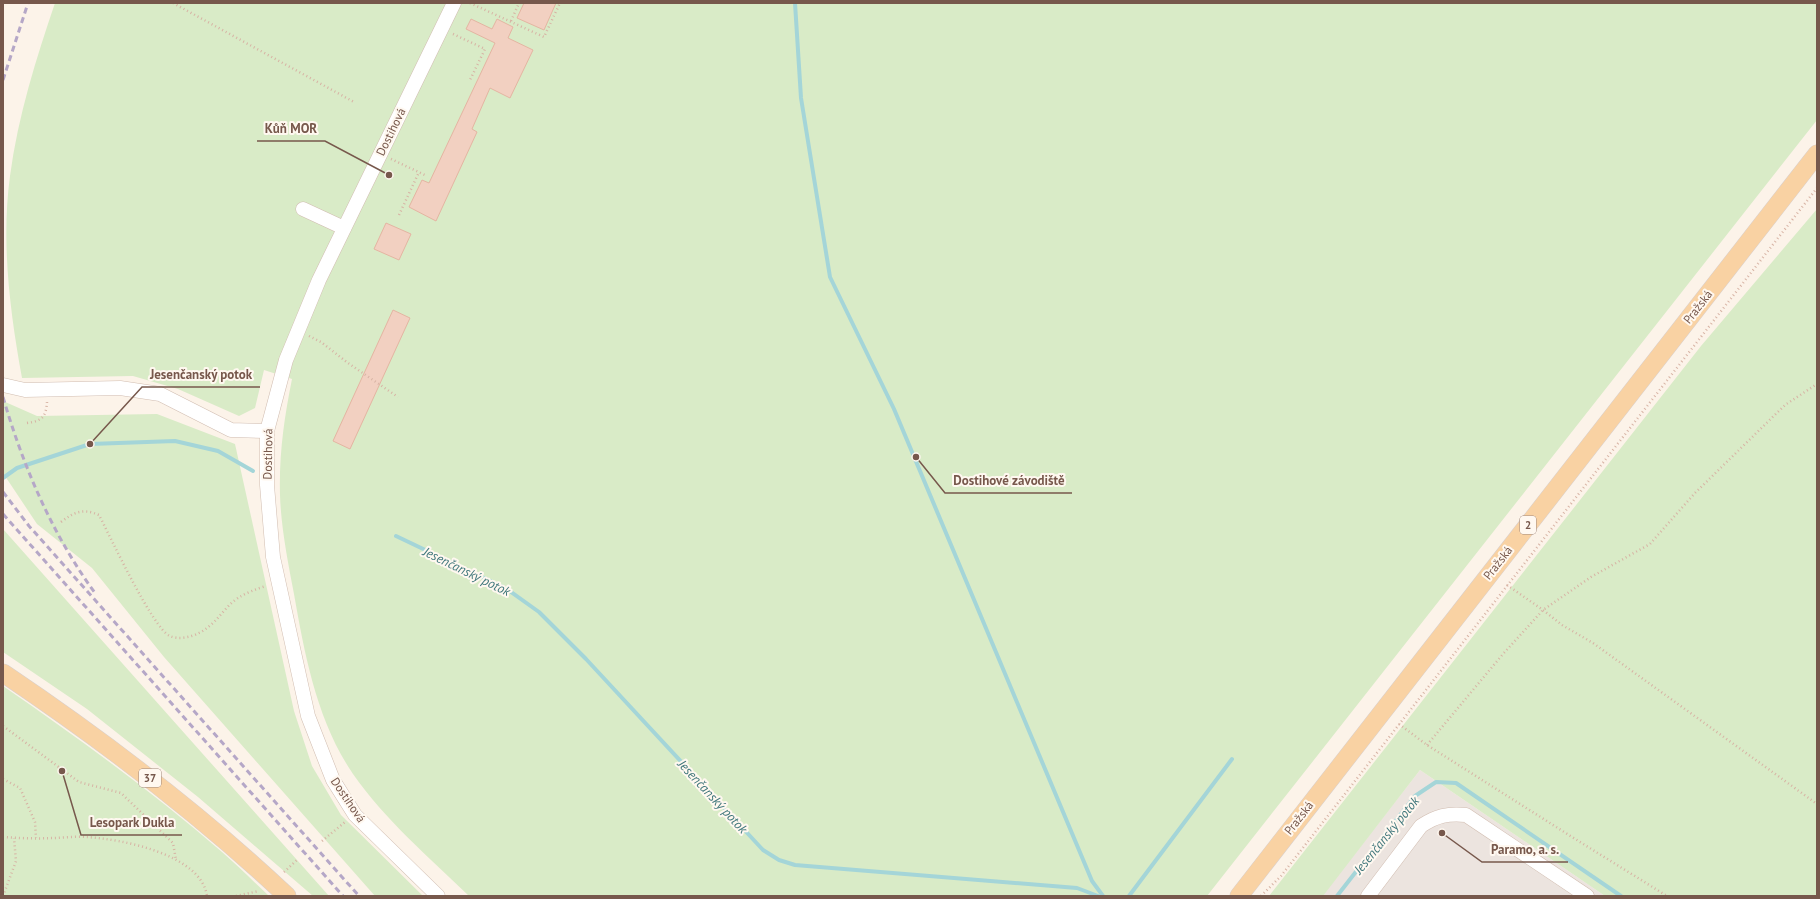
<svg xmlns="http://www.w3.org/2000/svg" width="1820" height="899" font-family="'PT Sans',sans-serif">
  <rect width="100%" height="100%" fill="#fcf3e9"/>
  <path fill="#ece4df" d="M1420 770 1605 896H1322Z"/>
  <g fill="#d9ebc7">
    <path d="M55 3H1817V120L1207 896H469C429 857 385 820 353 774 317 721 305 656 294 594 288 562 281 528 280 495 279 454 284 419 292 379L264 370 255 408 239 416 178 389 133 376 22 378C10 312 1 243 10 176 18 116 36 59 55 3Z"/>
    <path d="M1817 209V896H1605L1420 770 1323 896H1269L1701 346Z"/>
    <path d="M3 401 37 416 157 414 235 444 294 711 312 766 341 815 423 896H375L164 657 92 568 37 524 3 473Z"/>
    <path d="M3 529 329 896H313L198 797 87 709 3 652Z"/>
    <path d="M3 686C78 738 153 792 222 852 238 866 253 881 269 896H3Z"/>
  </g>
  <g fill="none" stroke-linecap="round" stroke-linejoin="round">
    <g stroke="#a4d5d8" stroke-width="4">
      <path d="M795 3 801 98 830 277 894 409 1092 881 1103 896"/>
      <path d="M3 478 17 468 90 444 175 441 218 451 253 471"/>
      <path d="M396 536 507 589 539 612 586 659 763 850 779 860 795 865 1077 888 1098 896"/>
      <path d="M1129 896 1232 759"/>
      <path d="M1337 896 1415 796 1436 782 1456 783 1621 896"/>
    </g>
  </g>
  <g fill="#f2d0c1" stroke="#e4b5a2">
    <path d="M524 3H556L544 30 517 18Z"/>
    <path d="M471 19 492 29 497 19 513 27 508 38 533 50 510 98 490 88 472 129 477 132 436 221 409 207 422 180 429 183 495 43 466 29Z"/>
    <path d="M386 223 411 234 399 260 374 249Z"/>
    <path d="M393 310 410 318 350 449 333 441Z"/>
  </g>
  <g fill="none" stroke-linecap="round" stroke-linejoin="round">
    <g stroke="#d1bdb1" stroke-width="15">
      <g id="minor">
        <path d="M303 209 344 228"/>
        <path d="M3 385 25 390 120 388 160 394 231 430 267 431"/>
        <path d="M438 896 355 815 333 780 308 716 273 557 267 485V431L286 360 319 280 454 3"/>
        <path d="M1368 896 1421 826C1436 816 1448 813 1466 815L1587 896"/>
      </g>
    </g>
    <g stroke="#d9d0cd" stroke-width="19">
      <g id="major">
        <path d="M3 673C104 741 199 813 287 896"/>
        <path d="M1239 896 1817 154"/>
      </g>
    </g>
    <g stroke="#d7b3a4" stroke-width="2.5" stroke-dasharray="1 3" stroke-linecap="butt">
      <path d="M173 3 354 102"/>
      <path d="M470 3 544 37 560 3"/>
      <path d="M511 21 519 3"/>
      <path d="M453 34 485 49 470 80"/>
      <path d="M391 159 427 176"/>
      <path d="M399 215 419 172"/>
      <path d="M309 336 321 342 348 363 398 397"/>
      <path d="M27 423C42 421 46 417 47 402"/>
      <path d="M61 522C74 512 83 508 99 515 110 536 153 629 170 636 179 640 191 637 199 633 217 624 223 608 238 598 246 593 256 589 266 586"/>
      <path d="M1507 585 1543 610 1562 625 1593 643 1817 804"/>
      <path d="M1399 724 1427 745 1572 837 1667 896"/>
      <path d="M3 726 79 782 121 793 173 843 176 860"/>
      <path d="M1427 745 1503 654 1543 610 1591 577 1650 544 1695 493 1785 405 1817 384"/>
      <path d="M3 779 20 788 35 822 36 838"/>
      <path d="M3 837C19 838 36 839 52 838 63 838 75 836 86 837 121 839 201 854 207 896"/>
      <path d="M322 841 345 822"/>
      <path d="M284 872 297 860"/>
      <path d="M3 896 16 861 14 838"/>
      <path d="M236 896 259 891"/>
      <path d="M1261 896 1281 876 1817 188"/>
    </g>
    <use href="#minor" stroke="#fff" stroke-width="14"/>
    <use href="#major" stroke="#f9d2a3" stroke-width="18"/>
    <g stroke="#b5a7c7" stroke-width="3" stroke-dasharray="6 4" stroke-linecap="butt">
      <path d="M3 80 28 3"/>
      <path d="M3 397C23 466 52 534 95 593"/>
      <path d="M3 492 29 526 359 896"/>
      <path d="M3 514 343 896"/>
    </g>
  </g>
  <g text-anchor="middle" stroke-width="4" stroke-linejoin="round" paint-order="stroke">
    <g fill="#fff8f0" stroke="#a0887d" stroke-width="1">
      <rect x="1520" y="516" width="16" height="18" rx="3"/>
      <rect x="139" y="769" width="22" height="18" rx="3"/>
    </g>
    <g font-size="11" font-weight="bold" fill="#77584c">
      <text x="1528" y="529">2</text>
      <text x="150" y="782">37</text>
    </g>
    <g font-size="12" fill="#77584c" stroke="#fff8f0">
      <text transform="translate(391 132) rotate(-64)" y="4">Dostihová</text>
      <text transform="translate(1698 307) rotate(-52)" y="4">Pražská</text>
      <text transform="translate(268 454) rotate(-89)" y="4">Dostihová</text>
      <text transform="translate(1498 563) rotate(-52)" y="4">Pražská</text>
      <text transform="translate(348 800) rotate(56)" y="4">Dostihová</text>
      <text transform="translate(1299 818) rotate(-52)" y="4">Pražská</text>
    </g>
    <g font-size="13" font-style="italic" fill="#40777c" stroke="#fff8f0">
      <text transform="translate(467 571) rotate(26)" y="5">Jesenčanský potok</text>
      <text transform="translate(713 796) rotate(47)" y="5">Jesenčanský potok</text>
      <text transform="translate(1386 835) rotate(-51)" y="5">Jesenčanský potok</text>
    </g>
  </g>
  <path fill="none" stroke="#77584c" stroke-width="1.5" d="M389 175L325 141H257M90 444L142 387H260M916 457L945 493H1072M62 771L81 835H182M1442 833L1482 862H1568"/>
  <g fill="#77584c" stroke="#fff8f0" stroke-width="1.5">
    <circle cx="389" cy="175" r="4"/>
    <circle cx="90" cy="444" r="4"/>
    <circle cx="916" cy="457" r="4"/>
    <circle cx="62" cy="771" r="4"/>
    <circle cx="1442" cy="833" r="4"/>
  </g>
  <g font-size="13" text-anchor="middle" font-weight="bold" fill="#77584c" stroke="#fff8f0" stroke-width="4" stroke-linejoin="round" paint-order="stroke">
    <text x="291" y="133">Kůň MOR</text>
    <text x="201" y="379">Jesenčanský potok</text>
    <text x="1009" y="485">Dostihové závodiště</text>
    <text x="132" y="827">Lesopark Dukla</text>
    <text x="1525" y="854">Paramo, a. s.</text>
  </g>
  <rect width="1820" height="899" fill="none" stroke="#77584c" stroke-width="8"/>
</svg>
